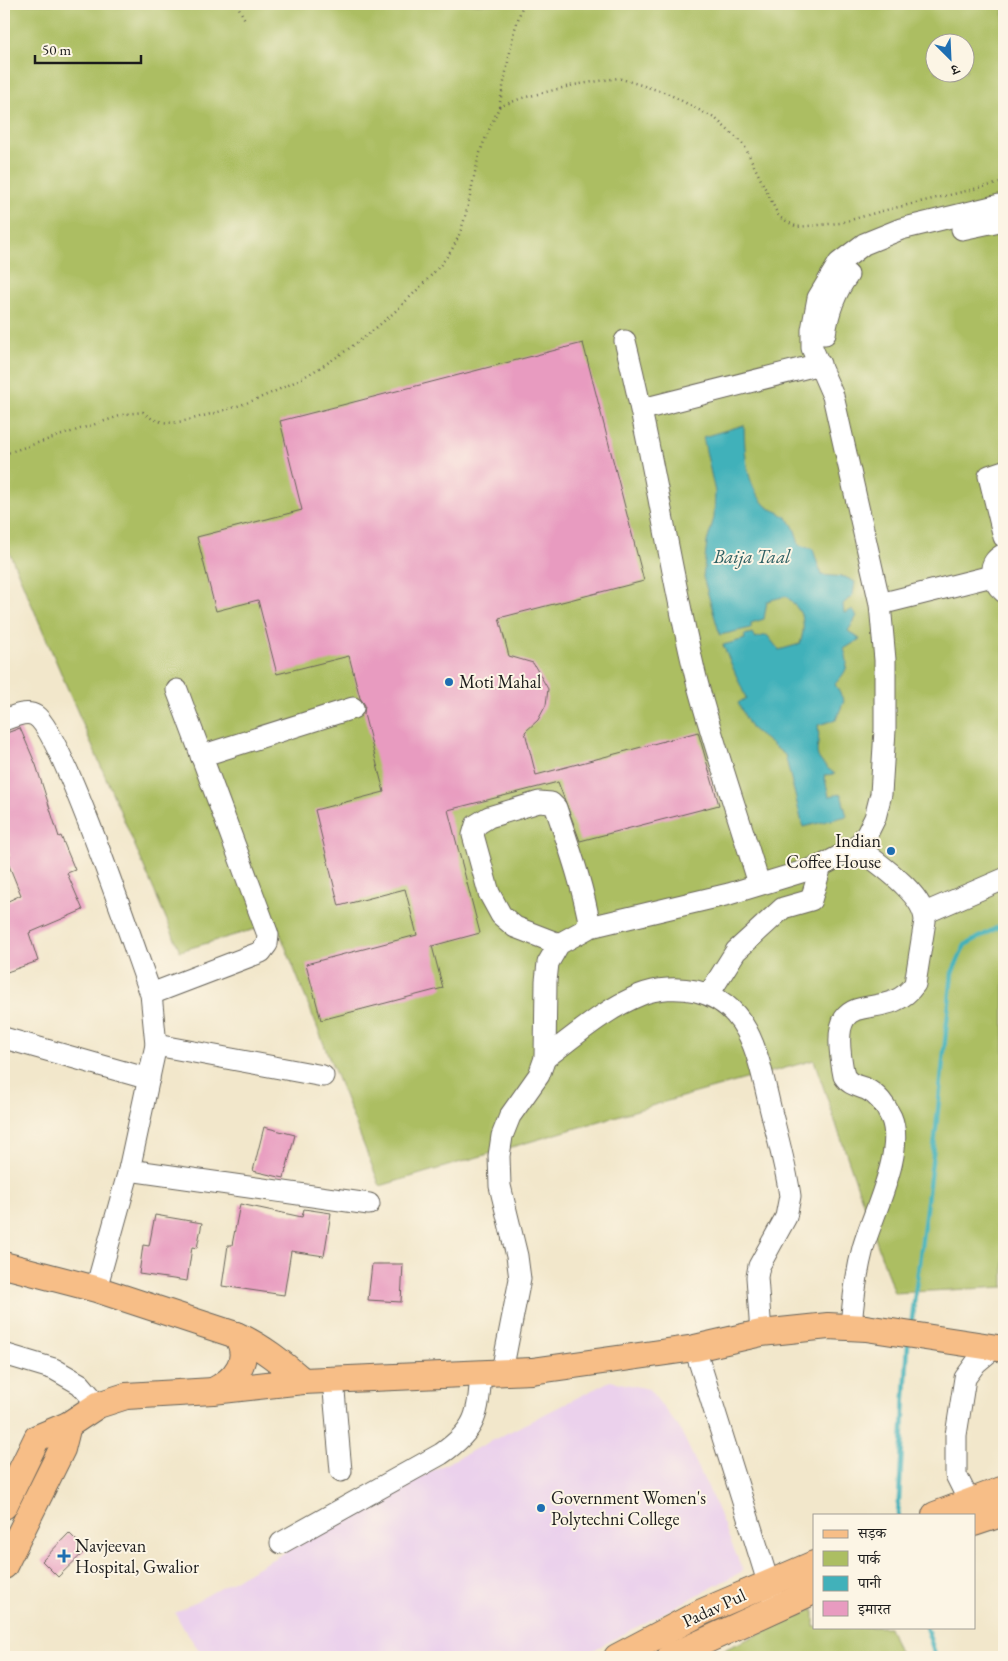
<svg xmlns="http://www.w3.org/2000/svg" width="1008" height="1661" font-family="'EB Garamond','Noto Serif Devanagari',serif">
  <rect width="100%" height="100%" fill="#fcf5e5"/>
  <filter id="ink" filterUnits="userSpaceOnUse"><feTurbulence type="fractalNoise" baseFrequency=".02" numOctaves="2"/><feDisplacementMap in="SourceGraphic" scale="10" xChannelSelector="R" yChannelSelector="G"/><feConvolveMatrix kernelMatrix="1 2 1 2 8 2 1 2 1" color-interpolation-filters="sRGB"/></filter>
  <filter id="wash" filterUnits="userSpaceOnUse"><feTurbulence type="fractalNoise" baseFrequency=".0096" numOctaves="4" result="noise"/><feDisplacementMap in="SourceGraphic" scale="20" xChannelSelector="R" yChannelSelector="G"/><feGaussianBlur stdDeviation="1.12" result="paint"/><feColorMatrix in="noise" values="0 0 0 0 0 0 0 0 0 0 0 0 0 0 0 0 0 1.4 0 .05"/><feComposite in="paint" operator="in"/></filter>
  <g filter="url(#wash)">
    <rect width="100%" height="100%" fill="#f2e7cb"/>
    <path fill="#ebd1ec" d="M610 1381 649 1389 680 1429 710 1492 743 1571 580 1657H204L184 1629 175 1613 432 1471Z"/>
    <g fill="#acbe62" stroke="#646d3f" fill-rule="evenodd">
      <path d="M4 4H1004V1287L894 1293 814 1060 678 1098 380 1186 276 923 180 951 4 540ZM936 42H966V72H936Z"/>
      <path d="M814 1609V1627H889L901 1657H708Z"/>
    </g>
    <path fill="#41b1ba" stroke="#2e666b" d="M744 425C745 453 745 484 766 506 771 510 778 511 783 515 794 522 796 533 799 545L813 549 821 575 845 577 855 582 853 595 843 604 844 613 852 610 857 616 848 631 860 639 844 649C850 666 847 671 835 684L844 701 836 720 818 725C822 753 806 752 835 774L824 775 829 796 841 794 847 816 803 827 785 755 751 728 738 703 746 698 723 645 745 639 744 635 752 633 755 638 767 635 779 650 800 644C807 621 803 612 786 596L767 601 764 619 751 623V628L720 635 703 577 707 542 714 518 715 492 703 437Z"/>
    <g fill="none" stroke-linecap="round" stroke-linejoin="round">
      <g stroke="#41b1ba" stroke-width="4.5">
        <path d="M911 1326 935 1139 952 973 965 945 1004 924"/>
        <path d="M898 1515 908 1344"/>
        <path d="M926 1627 936 1657"/>
      </g>
    </g>
    <g id="blocks">
      <g fill="#e89bc0">
        <path d="M583 343 644 581 499 618 509 656 533 663 548 689 546 705 538 720 525 732 536 775 698 732 719 805 580 841 558 782 448 810 480 933 432 946 443 988 321 1020 306 964 417 935 405 889 339 906 315 810 384 792 364 714 365 705 360 698 349 656 277 674 258 600 216 611 197 537 302 510 280 421Z"/>
        <path d="M20 728 36 765 59 837 61 836 75 870 67 873 83 910 29 933 38 961 7 972 4 963V903L21 895 6 858 10 856 4 838V734Z"/>
        <path d="M264 1127 295 1135 284 1178 253 1171Z"/>
        <path d="M240 1204 302 1217 304 1209 331 1213 324 1256 291 1251 284 1295 222 1286 228 1245H232Z"/>
        <path d="M155 1215 202 1223 197 1248 192 1247 187 1281 139 1274 143 1245 149 1246Z"/>
        <path d="M372 1264H403L401 1302 368 1300Z"/>
        <path d="M69 1533 86 1550 58 1577 42 1561Z"/>
      </g>
    </g>
  </g>
  <g filter="url(#ink)">
    <use href="#blocks" fill-opacity="0" stroke="#676359" stroke-width="1"/>
    <g fill="none" stroke-linecap="round" stroke-linejoin="round">
      <g stroke="#676359" stroke-width="23">
        <g id="minor">
          <path d="M962 229 1004 220"/>
          <path d="M825 334C828 313 835 292 848 275"/>
          <path d="M625 341C654 454 669 569 697 682 715 750 739 817 759 884"/>
          <path d="M643 409 820 364"/>
          <path d="M1004 471 989 476 1004 537"/>
          <path d="M1004 554C985 564 991 581 1004 592"/>
          <path d="M880 604 992 576"/>
          <path d="M4 720C14 716 27 710 36 716 63 734 135 951 151 994L156 1045 129 1170 96 1289"/>
          <path d="M201 756 353 708"/>
          <path d="M925 913 1004 879"/>
          <path d="M559 944 515 927 501 915 489 893 473 835 476 825 489 817 539 802 551 803 556 808C569 847 583 886 590 927"/>
          <path d="M151 994 261 952 267 944 268 935 177 690"/>
          <path d="M709 994 736 951 783 908 811 900 821 866"/>
          <path d="M4 1038 149 1079"/>
          <path d="M156 1045 323 1076"/>
          <path d="M545 1058C575 1036 605 1009 640 995 657 988 678 987 696 991 752 1004 759 1062 771 1111 778 1139 786 1167 790 1196L786 1217 759 1266 757 1277 761 1333"/>
          <path d="M129 1170 369 1204"/>
          <path d="M851 1327C853 1300 856 1275 863 1248 872 1215 906 1151 891 1117 886 1106 877 1094 866 1089 856 1085 850 1085 844 1076 823 973 883 1030 915 984L925 921C925 894 877 863 857 847"/>
          <path d="M695 1348 773 1598"/>
          <path d="M4 1354 54 1369 80 1384 98 1405"/>
          <path d="M502 1371 520 1279 517 1256 500 1186 499 1156 502 1136 510 1116 539 1075 545 1058 546 981 548 963 559 944 590 927 729 894 821 866 857 847 867 834 875 818 881 794 885 730V660L880 604 833 396 812 348V330L818 298 839 263 864 244 901 229 1004 204"/>
          <path d="M333 1380 341 1471"/>
          <path d="M969 1501 956 1475V1435L965 1378 976 1363 994 1348"/>
          <path d="M281 1543 441 1454C477 1429 478 1415 481 1373"/>
        </g>
      </g>
      <g stroke="#676359" stroke-width="28">
        <g id="major">
          <path d="M4 1265 96 1289 236 1335C262 1346 282 1363 303 1381"/>
          <path d="M213 1391C235 1380 253 1359 236 1335"/>
          <path d="M4 1506 37 1438 68 1425 98 1405 126 1396 213 1391 303 1381 532 1371 695 1348 761 1333 828 1326 866 1328 1004 1349"/>
          <path d="M935 1515 1004 1489"/>
          <path d="M974 1523 1004 1513"/>
          <path d="M4 1566 62 1449 68 1425"/>
          <path d="M617 1657 702 1612 814 1564"/>
          <path d="M670 1657 814 1591"/>
        </g>
      </g>
      <g stroke="#676359" stroke-width="2.5" stroke-dasharray="1 4" stroke-linecap="butt">
        <path d="M237 4 245 20"/>
        <path d="M499 107 514 32 523 4"/>
        <path d="M4 454 126 414 143 412C162 430 184 421 207 415 282 396 343 359 400 307 417 290 435 273 449 254 469 224 470 185 480 153 485 137 493 122 499 107L522 98 574 85 618 78 667 93 716 119 744 145 779 217 797 227 840 223 882 211 1004 182"/>
      </g>
      <use href="#minor" stroke="#fff" stroke-width="21"/>
      <use href="#major" stroke="#f7be87" stroke-width="26"/>
    </g>
  </g>
  <g fill="#1f6fb2" stroke="#fcf5e5" stroke-width="2">
    <circle cx="449" cy="682" r="5"/>
    <circle cx="891" cy="851" r="5"/>
    <circle cx="541" cy="1508" r="5"/>
    <path d="M61.5 1548.5h5v5h5v5h-5v5h-5v-5h-5v-5h5z"/>
  </g>
  <g text-anchor="middle" stroke-width="4" stroke-linejoin="round" paint-order="stroke">
    <g font-size="18" fill="#1c1c1c" stroke="#fcf5e5" text-anchor="start">
      <text x="459" y="688">Moti Mahal</text>
      <text x="881" y="847" text-anchor="end">Indian<tspan x="881" dy="21">Coffee House</tspan></text>
      <text x="551" y="1504">Government Women's<tspan x="551" dy="21">Polytechni College</tspan></text>
      <text x="75" y="1552">Navjeevan<tspan x="75" dy="21">Hospital, Gwalior</tspan></text>
    </g>
    <g font-size="18" fill="#1c1c1c" stroke="#fcf5e5">
      <text transform="translate(714 1608) rotate(-25)" y="6">Padav Pul</text>
    </g>
    <g font-size="19" font-style="italic" fill="#2d5f63" stroke="#fcf5e5">
      <text x="752" y="563">Baija Taal</text>
    </g>
  </g>
  <rect width="1008" height="1661" fill="none" stroke="#fcf5e5" stroke-width="20"/>
  <rect x="813" y="1514" width="162" height="115" fill="#fcf5e5" stroke="#a29e95"/>
  <rect x="823" y="1530" width="25" height="8" fill="#f7be87" stroke="#a29e95"/>
  <text x="858" y="1538" font-size="15" fill="#1c1c1c">सड़क</text>
  <rect x="823" y="1551" width="25" height="15" fill="#acbe62" stroke="#a29e95"/>
  <text x="858" y="1564" font-size="15" fill="#1c1c1c">पार्क</text>
  <rect x="823" y="1576" width="25" height="15" fill="#41b1ba" stroke="#a29e95"/>
  <text x="858" y="1588" font-size="15" fill="#1c1c1c">पानी</text>
  <rect x="823" y="1601" width="25" height="15" fill="#e89bc0" stroke="#a29e95"/>
  <text x="858" y="1614" font-size="15" fill="#1c1c1c">इमारत</text>
  <g transform="translate(950 58) rotate(156)"><circle r="24" fill="#fcf5e5" stroke="#a29e95"/>
  <path d="M0-4L9 19L0 12L-9 19Z" fill="#1f6fb2"/>
  <text y="-8" font-size="14" font-weight="bold" text-anchor="middle" fill="#1c1c1c">उ</text>
  </g>
  <path d="M35 55v8h106v-8" fill="none" stroke="#1c1c1c" stroke-width="2.5"/>
  <text x="42" y="55" font-size="15" fill="#1c1c1c" stroke="#fcf5e5" stroke-width="4" paint-order="stroke">50 m</text>
</svg>
